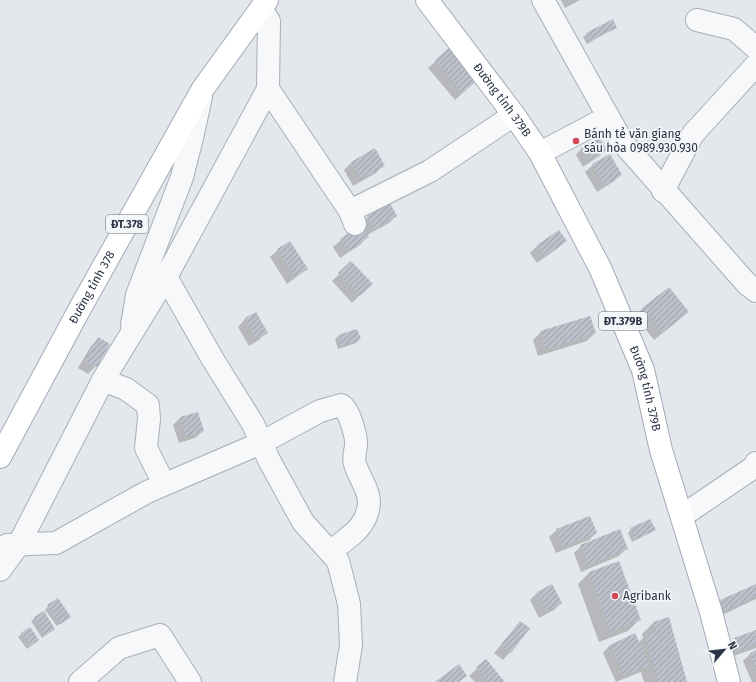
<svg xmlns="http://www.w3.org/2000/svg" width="756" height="682" font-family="'Fira Sans',sans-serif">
  <defs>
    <pattern id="building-hatch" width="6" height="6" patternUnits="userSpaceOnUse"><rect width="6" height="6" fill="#bbc0ca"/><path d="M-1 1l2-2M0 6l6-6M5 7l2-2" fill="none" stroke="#989da6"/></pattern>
  </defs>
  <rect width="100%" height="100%" fill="#e4e7ec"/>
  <g fill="#0003">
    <path d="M561 0H580L565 8Z"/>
    <path d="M616 27 587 44 583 37 587 34Z"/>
    <path d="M451 48 478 79 455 100 428 68Z"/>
    <path d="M599 138 606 150 598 157 583 167 576 155 583 147Z"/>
    <path d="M352 162 383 165 376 173 353 186 344 170Z"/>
    <path d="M593 165 621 175 613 182 597 192 585 172Z"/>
    <path d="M396 216 389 223 367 235 361 244 340 258 333 247 368 217Z"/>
    <path d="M559 231 566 241 558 248 537 263 530 253 537 246Z"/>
    <path d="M278 250 307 269 287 284 270 257Z"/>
    <path d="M351 263 371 284 352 303 332 281Z"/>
    <path d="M643 308 680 319 654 340 635 316Z"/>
    <path d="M256 313 267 332 259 340 249 346 238 327 245 319Z"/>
    <path d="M357 330 360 339 356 343 338 349 335 340 338 336Z"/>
    <path d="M541 332 595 333 587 341 538 356 533 340Z"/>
    <path d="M98 339 96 366 88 374 78 368 91 346Z"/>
    <path d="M180 418 203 431 195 438 179 443 173 425Z"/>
    <path d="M631 529 654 530 632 542 628 533Z"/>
    <path d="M557 530 596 533 589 540 556 553 549 537Z"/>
    <path d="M581 546 627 548 619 556 581 572 574 553Z"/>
    <path d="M619 562 639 620 628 631 599 642 578 584 589 573Z"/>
    <path d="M552 585 561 603 554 610 539 618 530 600 537 593Z"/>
    <path d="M756 585V599L718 617 714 609 721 601Z"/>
    <path d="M48 606 66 620 57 626 45 610Z"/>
    <path d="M35 618 54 629 42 638 31 621Z"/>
    <path d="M520 622 510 652 503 660 494 653Z"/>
    <path d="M653 623 686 682H644L641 672 616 682 603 653 610 645 638 643 643 638 642 634Z"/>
    <path d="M29 628 38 640 27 649 18 637Z"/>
    <path d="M756 631V648L731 657 727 646 735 639Z"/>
    <path d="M756 652V682H752L743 661 750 654Z"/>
    <path d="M485 661 504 682H475L469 676Z"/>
  </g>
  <g fill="url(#building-hatch)">
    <path d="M613 19 617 28 590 41 586 33Z"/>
    <path d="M451 46 479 79 462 93 435 60Z"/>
    <path d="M599 137 607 150 591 160 583 147Z"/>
    <path d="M375 148 385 166 361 179 351 162Z"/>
    <path d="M610 154 622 175 604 185 592 164Z"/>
    <path d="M390 203 397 216 375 229 367 216Z"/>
    <path d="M361 225 369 237 348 251 340 239Z"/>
    <path d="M559 230 567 241 544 256 537 245Z"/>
    <path d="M290 241 308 269 295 277 277 249Z"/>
    <path d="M351 261 373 284 360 296 338 273Z"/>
    <path d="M669 287 689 312 662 333 642 308Z"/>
    <path d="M256 312 268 333 257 339 245 318Z"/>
    <path d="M590 316 596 333 546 349 540 331Z"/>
    <path d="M357 329 361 339 341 346 338 335Z"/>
    <path d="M98 337 110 344 97 367 85 360Z"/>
    <path d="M198 412 204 431 186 437 180 417Z"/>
    <path d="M590 516 597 533 563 546 556 529Z"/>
    <path d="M650 519 656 530 636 540 630 528Z"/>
    <path d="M620 529 628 549 589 565 580 545Z"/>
    <path d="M619 561 641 620 610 631 589 572Z"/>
    <path d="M552 584 562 603 546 611 537 592Z"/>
    <path d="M756 584V596L725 611 720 600Z"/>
    <path d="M58 598 71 617 61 624 47 605Z"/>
    <path d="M44 611 55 629 46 635 34 617Z"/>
    <path d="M669 617 687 682H658L645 635 656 632 653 622Z"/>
    <path d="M520 621 530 628 511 653 501 645Z"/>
    <path d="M30 627 39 640 31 646 21 633Z"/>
    <path d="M756 630V644L738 651 734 638Z"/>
    <path d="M635 633 650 665 625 676 610 645Z"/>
    <path d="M756 650V668L750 653Z"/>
    <path d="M486 659 505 682H489L476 667Z"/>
    <path d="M459 664 467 676 459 682H435Z"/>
  </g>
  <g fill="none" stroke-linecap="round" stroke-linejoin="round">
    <g stroke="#a9aeb7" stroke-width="24">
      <g id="minor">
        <path d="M543 0 623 143 747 284 756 291"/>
        <path d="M697 20 734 29 756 48"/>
        <path d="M268 89 350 211 355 224"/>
        <path d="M540 153 608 117"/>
        <path d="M663 191 693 134 756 65"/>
        <path d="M350 211 430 171 514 115"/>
        <path d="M166 277 212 358 253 424 269 460 303 522 338 561 349 604 351 645 345 682"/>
        <path d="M132 325 137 295 182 177 192 138 201 97"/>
        <path d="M103 380 126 389 148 405 149 419 146 448 164 484"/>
        <path d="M682 516 754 467 756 463"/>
        <path d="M7 545 56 543 147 492 261 443 320 411 341 405C349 408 357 438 356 446 355 453 353 457 355 464 361 483 375 495 366 516 360 532 343 541 330 552"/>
        <path d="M0 570 19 544 103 380 166 277 268 89 269 21 261 9"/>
        <path d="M80 682 119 648 160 635 190 682"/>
      </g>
    </g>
    <g stroke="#a3abb8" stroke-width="24">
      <g id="major">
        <path id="s1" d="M427 0 514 115 540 153 601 270 643 370 661 450 711 612 729 682"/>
        <path id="s2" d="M0 457 78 312 202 90 267 0"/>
      </g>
    </g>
    <use href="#minor" stroke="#f7f8fa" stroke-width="22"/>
    <use href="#major" stroke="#fff" stroke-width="22"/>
  </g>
  <g fill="#d1495b" stroke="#f4f6f9" stroke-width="1.5">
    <circle cx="576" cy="141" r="4"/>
    <circle cx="615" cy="596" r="4"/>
  </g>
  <g text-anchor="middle" stroke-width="3.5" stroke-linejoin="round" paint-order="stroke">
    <g fill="#f4f6f9" stroke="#676e7b" stroke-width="1">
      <rect x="106" y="215" width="42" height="18" rx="3"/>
      <rect x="599" y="312" width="48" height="18" rx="3"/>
    </g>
    <g font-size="11" font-weight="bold" fill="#2b3445">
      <text x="127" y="228">ĐT.378</text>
      <text x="623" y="325">ĐT.379B</text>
    </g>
    <g font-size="12" fill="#2b3445" stroke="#f4f6f9">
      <text dy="4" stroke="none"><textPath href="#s1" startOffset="125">Đường tỉnh 379B</textPath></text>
      <text dy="4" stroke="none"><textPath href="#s2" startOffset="193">Đường tỉnh 378</textPath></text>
      <text dy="4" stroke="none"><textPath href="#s1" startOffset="449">Đường tỉnh 379B</textPath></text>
    </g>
    <g font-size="12" fill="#2b3445" stroke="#f4f6f9" text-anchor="start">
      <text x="584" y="138">Bánh tẻ văn giang<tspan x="584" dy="14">sáu hòa 0989.930.930</tspan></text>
      <text x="623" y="600">Agribank</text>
    </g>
  </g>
  <g transform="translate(724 650) rotate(62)" stroke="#f4f6f9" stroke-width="3" paint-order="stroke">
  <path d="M0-3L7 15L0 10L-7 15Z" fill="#2b3445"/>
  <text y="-6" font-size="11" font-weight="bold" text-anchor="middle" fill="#2b3445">N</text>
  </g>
</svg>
